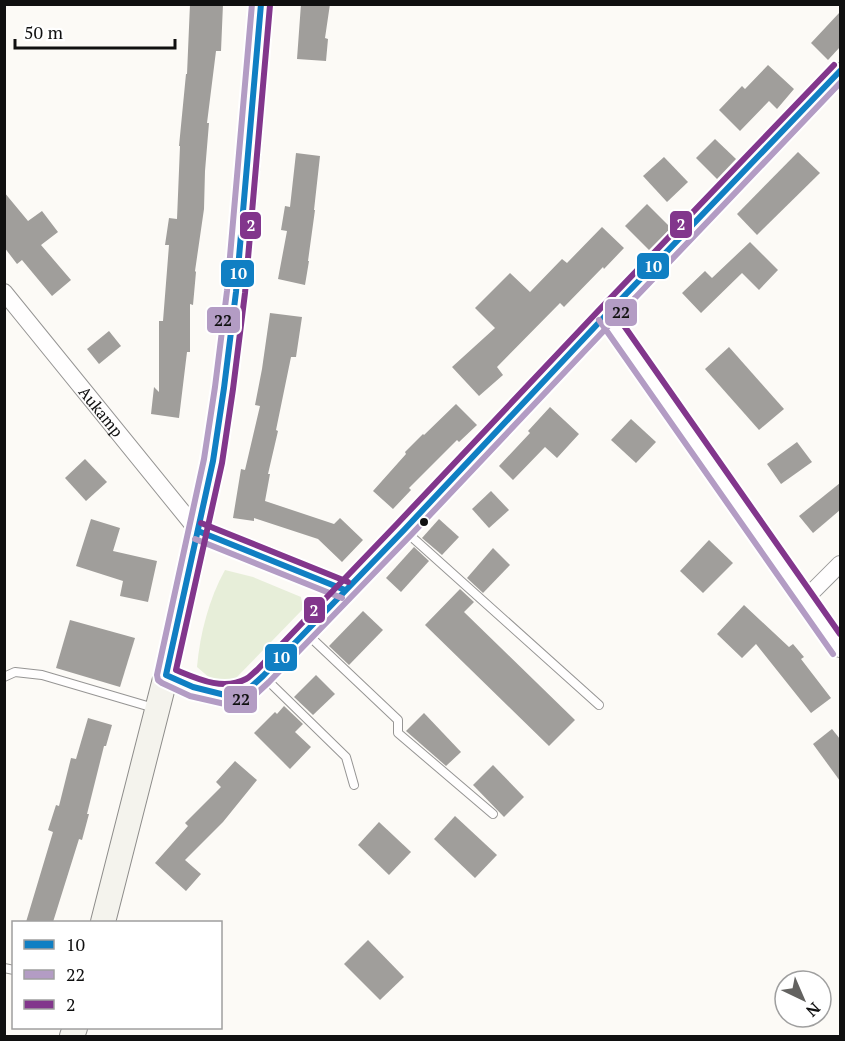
<svg xmlns="http://www.w3.org/2000/svg" width="845" height="1041" font-family="'PT Serif',serif">
  <rect width="100%" height="100%" fill="#fcfaf6"/>
  <path fill="#e7eed9" d="M225 570 253 577 301 597 303 609 235 679H211L197 667C200 633 209 599 225 570Z"/>
  <g fill="#a09e9b">
    <path d="M190 4H223L221 51H216L207 123H209L205 171 204 209 195 271 196 272 193 305 190 304V352H187L179 418 151 414 154 387 159 392V321H163L169 245H165L169 218 177 219 180 146H179L186 74H187Z"/>
    <path d="M301 4H330L325 38 328 39 326 61 297 59Z"/>
    <path d="M840 12V47L828 60 811 43Z"/>
    <path d="M768 65 794 89 777 109 769 101 740 131 719 110 742 86 745 89Z"/>
    <path d="M715 139 736 159 717 179 696 158Z"/>
    <path d="M798 152 820 173 757 235 737 214Z"/>
    <path d="M296 153 320 156 314 210H315L308 261H309L305 285 278 279 287 231 281 230 285 206 290 207Z"/>
    <path d="M664 157 688 182 667 202 643 176Z"/>
    <path d="M4 192 28 221 42 211 58 232 41 245 71 280 52 296 22 260 17 264 4 247Z"/>
    <path d="M647 204 671 228 649 250 625 226Z"/>
    <path d="M602 227 624 248 604 269 603 267 564 307 560 303 497 367 503 375 479 396 452 367 495 328 475 308 510 273 530 292 562 259 567 263Z"/>
    <path d="M750 242 778 270 759 290 742 273 701 313 682 293 705 271 712 278Z"/>
    <path d="M270 313 302 317 296 357H291L276 430 278 431 268 474H270L265 501 334 524 340 518 363 540 342 562 318 539 254 518V521L233 518 241 469 245 470 260 406 255 405 262 369Z"/>
    <path d="M109 331 121 346 99 364 87 349Z"/>
    <path d="M729 347 784 409 759 430 705 369Z"/>
    <path d="M456 404 477 425 459 442 457 440 409 488 411 490 393 509 373 491 406 454 405 452 423 434 424 435Z"/>
    <path d="M550 407 579 434 557 458 545 447 513 480 499 466 530 433 528 431Z"/>
    <path d="M631 419 656 442 636 463 611 440Z"/>
    <path d="M797 442 812 462 781 484 767 464Z"/>
    <path d="M85 459 107 482 86 501 65 478Z"/>
    <path d="M840 483V510L813 533 799 516Z"/>
    <path d="M491 491 509 510 489 528 472 509Z"/>
    <path d="M91 519 120 528 113 551 157 561 148 602 120 596 123 581 76 566Z"/>
    <path d="M439 519 459 537 442 555 422 538Z"/>
    <path d="M709 540 733 563 703 593 680 571Z"/>
    <path d="M414 547 429 561 401 592 386 578Z"/>
    <path d="M493 548 510 565 483 593 467 578Z"/>
    <path d="M460 589 474 602 464 612 575 720 549 746 425 625Z"/>
    <path d="M744 605 789 647 793 644 804 657 801 659 831 698 811 713 756 644 742 658 717 634Z"/>
    <path d="M363 611 383 630 349 665 329 646Z"/>
    <path d="M70 620 135 638 120 687 56 668Z"/>
    <path d="M316 675 335 694 313 715 294 697Z"/>
    <path d="M284 706 303 724 295 732 311 747 290 769 254 733 275 712 277 714Z"/>
    <path d="M424 713 461 752 446 766 406 731Z"/>
    <path d="M88 718 112 725 106 746H104L87 814H89L82 840 79 839 53 922H26L53 832 48 830 56 805 59 806 71 758 76 759Z"/>
    <path d="M832 729 840 739V781L813 744Z"/>
    <path d="M235 761 257 780 223 822 185 860 201 874 186 891 155 863 188 826 185 823 221 787 216 782Z"/>
    <path d="M493 765 524 797 504 817 473 785Z"/>
    <path d="M455 816 497 855 475 878 434 839Z"/>
    <path d="M379 822 411 852 389 875 358 845Z"/>
    <path d="M368 940 404 977 380 1000 344 964Z"/>
  </g>
  <g fill="none" stroke-linecap="round" stroke-linejoin="round">
    <g stroke="#969594" stroke-width="10">
      <g id="lane">
        <path d="M404 530 599 705"/>
        <path d="M305 632 398 720V733L493 814"/>
        <path d="M263 676 346 757 354 785"/>
        <path d="M4 677 15 672 42 675 154 708"/>
        <path d="M4 968 14 970"/>
      </g>
    </g>
    <g stroke="#969594" stroke-width="18">
      <g id="street">
        <path id="s1" d="M4 292 198 531 345 590"/>
        <path d="M606 315 840 649"/>
        <path d="M805 599 840 564"/>
        <path d="M166 675 193 687 225 695 251 687 404 530 606 315 840 71"/>
      </g>
    </g>
    <g stroke="#8d8c8a" stroke-width="26">
      <g id="secondary">
        <path d="M103 922 166 675 213 461 224 388 236 292 245 195 261 4"/>
        <path d="M72 1036 75 1028"/>
      </g>
    </g>
    <use href="#lane" stroke="#fffefe" stroke-width="8"/>
    <use href="#street" stroke="#fffefe" stroke-width="16"/>
    <use href="#secondary" stroke="#f4f3ed" stroke-width="24"/>
    <g stroke="#fff" stroke-width="10">
      <g id="bus-1">
        <path d="M261 4 236 292 224 388 213 461 166 675 193 687 225 695 251 687 263 676 404 530 606 315 840 71"/>
        <path d="M198 531 345 590"/>
      </g>
    </g>
    <g stroke="#fff" stroke-width="10">
      <g id="bus-2">
        <path d="M252 4 227 291 215 387 204 459 157 675 158 680 162 683 190 696 225 704 255 695 269 682 410 536 613 321 840 83"/>
        <path d="M599 320 833 654"/>
        <path d="M195 539 342 598"/>
      </g>
    </g>
    <g stroke="#fff" stroke-width="10">
      <g id="bus-3">
        <path d="M270 5 245 293 233 389 222 463 176 670C198 679 223 691 246 679 250 677 253 673 257 670L397 524 600 309 834 65"/>
        <path d="M613 310 840 634"/>
        <path d="M201 523 348 582"/>
      </g>
    </g>
    <use href="#bus-1" stroke="#107fc3" stroke-width="6"/>
    <use href="#bus-2" stroke="#b39cc4" stroke-width="6"/>
    <use href="#bus-3" stroke="#82368c" stroke-width="6"/>
  </g>
  <circle fill="#101010" stroke="#fff" stroke-width="2" cx="424" cy="522" r="5"/>
  <g text-anchor="middle" stroke-width="6" stroke-linejoin="round" paint-order="stroke">
    <g font-size="16" fill="#101010" stroke="#fff">
      <text dy="6" stroke="none"><textPath href="#s1" startOffset="154">Aukamp</textPath></text>
    </g>
  </g>
  <g stroke="#fff" stroke-width="2">
    <rect x="669" y="210" width="24" height="29" rx="6" fill="#82368c"/>
    <rect x="239" y="211" width="23" height="29" rx="6" fill="#82368c"/>
    <rect x="636" y="252" width="34" height="28" rx="6" fill="#107fc3"/>
    <rect x="220" y="259" width="35" height="29" rx="6" fill="#107fc3"/>
    <rect x="604" y="298" width="34" height="29" rx="6" fill="#b39cc4"/>
    <rect x="206" y="306" width="35" height="28" rx="6" fill="#b39cc4"/>
    <rect x="303" y="596" width="23" height="28" rx="6" fill="#82368c"/>
    <rect x="264" y="643" width="34" height="29" rx="6" fill="#107fc3"/>
    <rect x="223" y="685" width="35" height="29" rx="6" fill="#b39cc4"/>
  </g>
  <g font-size="16" text-anchor="middle" font-weight="bold" fill="#fff">
    <text x="681" y="230">2</text>
    <text x="251" y="231">2</text>
    <text x="653" y="272">10</text>
    <text x="238" y="279">10</text>
    <text x="314" y="616">2</text>
    <text x="281" y="663">10</text>
  </g>
  <g font-size="16" text-anchor="middle" font-weight="bold" fill="#111">
    <text x="621" y="318">22</text>
    <text x="223" y="326">22</text>
    <text x="241" y="705">22</text>
  </g>
  <rect width="845" height="1041" fill="none" stroke="#101010" stroke-width="12"/>
  <rect x="12" y="921" width="210" height="108" fill="#ffffff" stroke="#9f9f9f" stroke-width="1.5"/>
  <rect x="24" y="940" width="30" height="9" fill="#107fc3" stroke="#9f9f9f" stroke-width="1.5"/>
  <text x="66" y="951" font-size="18" fill="#101010">10</text>
  <rect x="24" y="970" width="30" height="9" fill="#b39cc4" stroke="#9f9f9f" stroke-width="1.5"/>
  <text x="66" y="981" font-size="18" fill="#101010">22</text>
  <rect x="24" y="1000" width="30" height="9" fill="#82368c" stroke="#9f9f9f" stroke-width="1.5"/>
  <text x="66" y="1011" font-size="18" fill="#101010">2</text>
  <g transform="translate(803 999) rotate(136)"><circle r="28" fill="#ffffff" stroke="#9f9f9f" stroke-width="1.5"/>
  <path d="M0-4.5L10 22L0 15L-10 22Z" fill="#636260"/>
  <text y="-9" font-size="16" font-weight="bold" text-anchor="middle" fill="#101010">N</text>
  </g>
  <path d="M15 39v9h160v-9" fill="none" stroke="#101010" stroke-width="3"/>
  <text x="24" y="39" font-size="18" fill="#101010" stroke="#ffffff" stroke-width="4.5" paint-order="stroke">50 m</text>
</svg>
